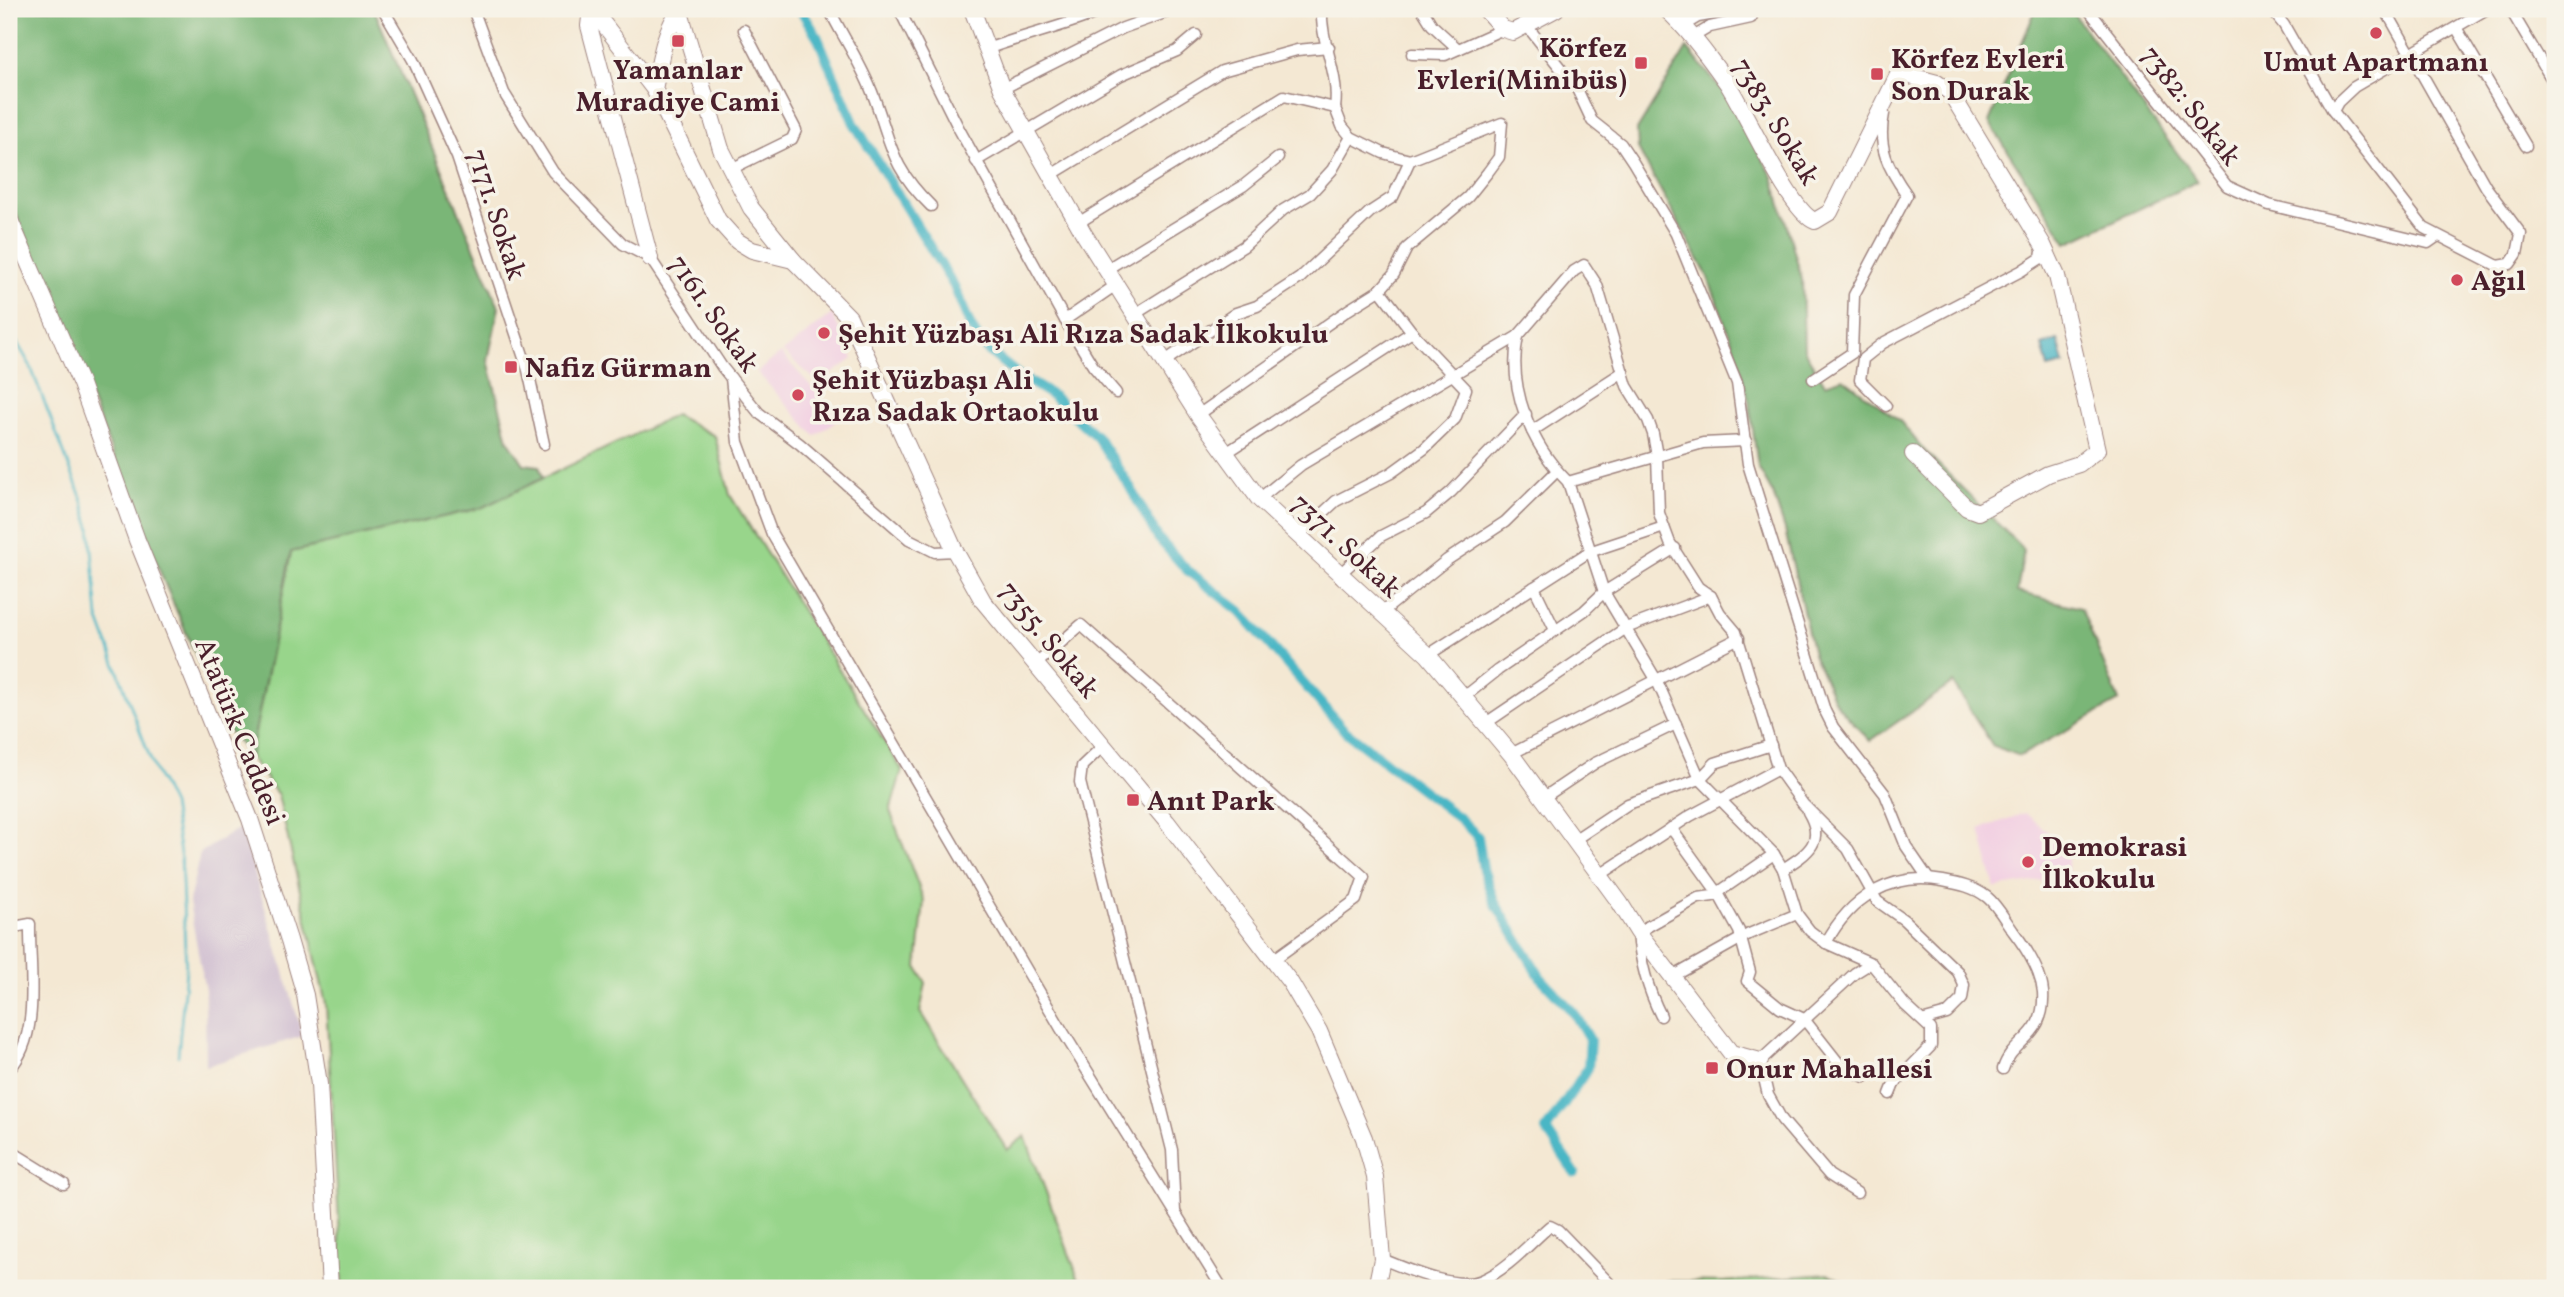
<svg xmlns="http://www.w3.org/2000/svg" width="2564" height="1297" font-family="Vollkorn,serif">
  <rect width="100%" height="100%" fill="#f7f3e8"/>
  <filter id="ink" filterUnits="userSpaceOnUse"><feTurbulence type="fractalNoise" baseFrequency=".0143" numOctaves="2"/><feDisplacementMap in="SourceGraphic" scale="14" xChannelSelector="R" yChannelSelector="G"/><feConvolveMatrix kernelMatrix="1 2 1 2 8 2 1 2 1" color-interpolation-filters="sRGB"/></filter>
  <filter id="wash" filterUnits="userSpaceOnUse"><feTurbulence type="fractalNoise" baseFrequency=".00686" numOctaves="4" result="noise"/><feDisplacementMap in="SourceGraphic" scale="28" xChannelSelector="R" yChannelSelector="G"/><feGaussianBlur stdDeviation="1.57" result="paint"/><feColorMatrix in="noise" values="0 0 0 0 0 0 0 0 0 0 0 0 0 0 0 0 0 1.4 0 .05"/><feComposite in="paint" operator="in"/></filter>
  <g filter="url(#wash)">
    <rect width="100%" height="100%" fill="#f4e8d3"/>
    <g fill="#f2cfe2">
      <path d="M832 314 853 359 819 383 783 352Z"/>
      <path d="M781 353 840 418 815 436 757 372Z"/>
      <path d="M2025 813 2068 848V876L1995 888 1980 829Z"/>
    </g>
    <path fill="#cfbdd0" d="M241 827 303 1036 206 1066 205 990 189 902 200 853Z"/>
    <g fill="#98d58b" stroke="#717a5b" stroke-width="2">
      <path d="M675 415 715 436 730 495 902 770 890 811 924 901 917 967 926 983 920 1012 1007 1150 1025 1136 1082 1288H343L326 1004 278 795 250 757 291 552 481 508Z"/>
      <path d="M1829 1274 1855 1288H1660L1666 1281 1724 1282Z"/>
    </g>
    <g fill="#7ab677" stroke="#626a51" stroke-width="2">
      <path d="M9 9H374L499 307 488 360 508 440 524 464 539 466 543 478 481 508 291 552 250 757 228 730 165 584 9 195Z"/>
      <path d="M2036 9H2070L2198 181 2067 243 1989 122Z"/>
      <path d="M1687 48 1727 96 1773 177 1802 279 1804 350 1825 384 1843 378 1900 421 1924 450 2024 550 2017 592 2081 608 2119 701 2020 756 1993 746 1953 683 1870 741 1836 704 1813 654 1785 530 1773 494 1758 467 1749 401 1737 355 1707 275 1638 149 1637 130Z"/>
    </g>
    <path fill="#49b6c5" stroke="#4a6a78" stroke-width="2" d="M2058 340 2064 364 2048 368 2042 345Z"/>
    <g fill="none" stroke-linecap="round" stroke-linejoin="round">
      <path stroke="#49b6c5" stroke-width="2.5" d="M9 329 30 365 83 502 90 527 98 617 153 766 172 805 181 860 186 969 178 1056"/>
      <path stroke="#49b6c5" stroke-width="10" d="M800 9 817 36 854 123 954 286 971 327 985 348 1017 374 1053 396 1097 437 1130 487 1158 538 1187 570 1240 611 1344 730 1460 819 1478 837 1483 869 1494 901 1541 978 1574 1013 1590 1040 1588 1068 1546 1130 1575 1173"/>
    </g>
  </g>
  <g filter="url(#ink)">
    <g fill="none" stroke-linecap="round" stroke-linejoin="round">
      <g stroke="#9f847f" stroke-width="13">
        <g id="street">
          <path d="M383 9 413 60 457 157 528 370 544 444"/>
          <path d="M473 9 504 93 553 172 623 244 650 258 722 367 759 413 800 444 909 539 935 552 955 551"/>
          <path d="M829 9C843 37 860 62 872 92 892 143 889 165 931 206"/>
          <path d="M899 9 959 129 1065 320 1116 285"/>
          <path d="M1322 9C1320 43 1340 73 1335 108"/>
          <path d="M1422 9 1432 25 1458 49"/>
          <path d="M2088 9 2227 186 2269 205 2428 243 2438 236"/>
          <path d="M2271 9 2284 25 2333 111 2424 228 2498 266 2510 264 2517 254 2521 234 2486 187 2385 9"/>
          <path d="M2510 9 2555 85"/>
          <path d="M1527 26 1577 89 1592 121 1621 144 1633 162 1676 234 1737 383 1748 464 1825 711 1833 727 1885 794 1906 846 1928 878"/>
          <path d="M1683 26 1698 17 1743 9"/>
          <path d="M2457 29 2526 146"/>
          <path d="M1693 37 1710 27 1751 18 1755 9"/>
          <path d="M987 49C1027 34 1068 26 1106 9"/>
          <path d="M1412 54 1445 55 1503 29"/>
          <path d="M1002 89 1123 28 1176 9"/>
          <path d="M2333 111 2338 102 2354 87 2487 9"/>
          <path d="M976 161 1121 75 1177 51 1196 35"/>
          <path d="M731 169 792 139 796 130 744 30"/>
          <path d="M1051 175 1222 71 1297 50 1329 47"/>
          <path d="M1078 223 1284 96 1335 108 1342 126 1351 137 1383 153 1410 160 1502 123 1499 157 1488 172 1468 197 1407 248 1394 274 1380 290 1348 310 1198 415"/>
          <path d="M1107 269 1243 186 1278 158"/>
          <path d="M1135 314 1244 246 1283 210 1310 194 1332 170 1351 137"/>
          <path d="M1065 320 1093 366 1116 393"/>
          <path d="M1518 336C1507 388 1531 445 1568 482L1604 592 1657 681 1700 779 1774 854 1783 869 1797 914 1810 931 1826 943 1871 963 1905 1005 1931 1029V1046L1894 1084 1890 1094"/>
          <path d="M1165 361 1236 313 1257 306 1300 278 1370 212 1393 197 1410 160"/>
          <path d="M731 378 738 442 772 534 1060 1027 1222 1288"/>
          <path d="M1813 379 1852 353 1854 295 1907 195C1888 168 1877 147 1884 114"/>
          <path d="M1886 406 1860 380 1863 359 1883 343 2021 271 2041 258 2043 245"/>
          <path d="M1532 431 1623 372"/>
          <path d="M1226 453 1412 332"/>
          <path d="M1568 482 1703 443 1746 441"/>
          <path d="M1259 499 1301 465 1518 336 1574 271 1584 265 1597 285 1627 386 1648 420 1653 434 1657 456 1659 513 1664 527 1670 543 1698 587 1711 596 1720 613 1736 632 1778 769 1803 804 1848 849 1877 901 1904 920 1958 972 1964 985 1962 999 1947 1014 1925 1020"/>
          <path d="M1300 534 1336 501 1391 473 1424 449 1455 419 1466 389 1412 332 1380 290"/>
          <path d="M1341 573 1381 536 1426 513 1451 492 1526 414"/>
          <path d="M1534 587 1555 630"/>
          <path d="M1381 613 1447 560 1505 522 1557 471"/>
          <path d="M1428 655 1589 552 1664 527"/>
          <path d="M1035 665 1081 625 1364 877 1356 900 1273 960"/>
          <path d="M1464 697 1498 670 1584 611 1604 592 1675 548"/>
          <path d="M1486 723 1626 628 1711 596"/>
          <path d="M1103 746 1082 766 1080 782 1172 1150 1175 1212"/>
          <path d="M1511 754 1739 638"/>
          <path d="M1543 798 1595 763 1676 724"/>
          <path d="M1671 828 1718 893 1739 931 1750 972 1747 981 1780 1008 1804 1019 1841 1066 1865 1077"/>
          <path d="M1574 840 1628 804 1700 779 1715 763 1771 745"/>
          <path d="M1783 869C1808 853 1826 842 1808 812"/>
          <path d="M1600 875 1690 816 1778 769"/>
          <path d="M9 928 30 924C29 970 42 1034 9 1070"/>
          <path d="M1826 943C1850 898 1891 871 1943 881 1959 884 1974 887 1987 897 1997 905 2005 920 2013 931 2026 948 2041 970 2043 992 2046 1038 2012 1039 2003 1069"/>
          <path d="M1674 976 1749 934 1797 914"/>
          <path d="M1661 1016C1647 988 1640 963 1638 932L1698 898 1713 896 1774 854"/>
          <path d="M9 1150 64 1184"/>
          <path d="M1857 1193 1829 1175 1782 1120 1768 1095 1760 1061 1855 973 1871 963"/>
          <path d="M1382 1259C1407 1269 1456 1291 1482 1280 1507 1270 1530 1243 1550 1226L1558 1230 1614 1288"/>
        </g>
      </g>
      <g stroke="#9f847f" stroke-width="18">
        <g id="secondary">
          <path d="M591 9 589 26 650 258"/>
          <path d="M592 9 654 89 718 220 737 241 752 250 793 260"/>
          <path d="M679 9 721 149 751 208 793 260 849 317 955 551 983 601 1167 822 1290 982 1319 1031 1364 1138 1375 1177 1382 1259 1376 1288"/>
          <path d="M972 9 1002 89 1084 234 1198 415 1259 499 1428 655 1511 754 1620 903 1638 932 1731 1053 1760 1061"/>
          <path d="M1485 9 1503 29 1513 32 1556 9"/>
          <path d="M1666 9C1689 30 1709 57 1727 83 1745 110 1791 214 1815 221L1830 212 1899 73 1937 83 1950 92 2043 245 2057 276 2097 450 2079 464 2048 474 1978 512 1967 508 1913 454"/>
          <path d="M654 89C660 63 663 32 680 10"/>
          <path d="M9 218 81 384 137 540 250 819 289 940 305 995 319 1084 330 1288"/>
        </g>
      </g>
      <use href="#street" stroke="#fff" stroke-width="10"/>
      <use href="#secondary" stroke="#fff" stroke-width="16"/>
    </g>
  </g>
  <g fill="#d1495b" stroke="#f7f3e8" stroke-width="2.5">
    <circle cx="2376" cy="33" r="7"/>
    <rect x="671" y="34" width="14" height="14" rx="3.5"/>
    <rect x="1634" y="56" width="14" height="14" rx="3.5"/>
    <rect x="1870" y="67" width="14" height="14" rx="3.5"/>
    <circle cx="2457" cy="280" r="7"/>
    <circle cx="824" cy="333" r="7"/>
    <rect x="504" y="360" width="14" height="14" rx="3.5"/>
    <circle cx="798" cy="395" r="7"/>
    <rect x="1126" y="793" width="14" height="14" rx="3.5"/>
    <circle cx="2028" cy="862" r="7"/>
    <rect x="1705" y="1061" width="14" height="14" rx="3.5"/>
  </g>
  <g text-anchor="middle" stroke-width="7" stroke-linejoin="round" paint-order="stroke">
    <g font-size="28" font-weight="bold" fill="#4a1f2b" stroke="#f7f3e8" text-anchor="start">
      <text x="1627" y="57" text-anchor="end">Körfez<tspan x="1627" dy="32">Evleri(Minibüs)</tspan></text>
      <text x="1891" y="68">Körfez Evleri<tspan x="1891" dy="32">Son Durak</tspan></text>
      <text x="2376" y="71" text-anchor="middle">Umut Apartmanı</text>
      <text x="678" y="79" text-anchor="middle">Yamanlar<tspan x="678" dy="32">Muradiye Cami</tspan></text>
      <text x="2471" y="290">Ağıl</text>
      <text x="838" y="343">Şehit Yüzbaşı Ali Rıza Sadak İlkokulu</text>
      <text x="525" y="377">Nafiz Gürman</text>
      <text x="812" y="389">Şehit Yüzbaşı Ali<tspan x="812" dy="32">Rıza Sadak Ortaokulu</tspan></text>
      <text x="1147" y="810">Anıt Park</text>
      <text x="2042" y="856">Demokrasi<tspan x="2042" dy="32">İlkokulu</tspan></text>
      <text x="1726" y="1078">Onur Mahallesi</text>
    </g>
    <g font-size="28" fill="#4a1f2b" stroke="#f7f3e8">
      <text transform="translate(2192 105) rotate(52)" y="10">7382: Sokak</text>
      <text transform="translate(1777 121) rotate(59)" y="10">7383. Sokak</text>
      <text transform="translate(498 214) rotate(72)" y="10">7171. Sokak</text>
      <text transform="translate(715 313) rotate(55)" y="10">7161. Sokak</text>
      <text transform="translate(1347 545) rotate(43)" y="10">7371. Sokak</text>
      <text transform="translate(1050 639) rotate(51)" y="10">7355. Sokak</text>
      <text transform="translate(241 731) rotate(68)" y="10">Atatürk Caddesi</text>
    </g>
  </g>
  <rect width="2564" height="1297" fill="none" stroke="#f7f3e8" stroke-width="35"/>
</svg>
